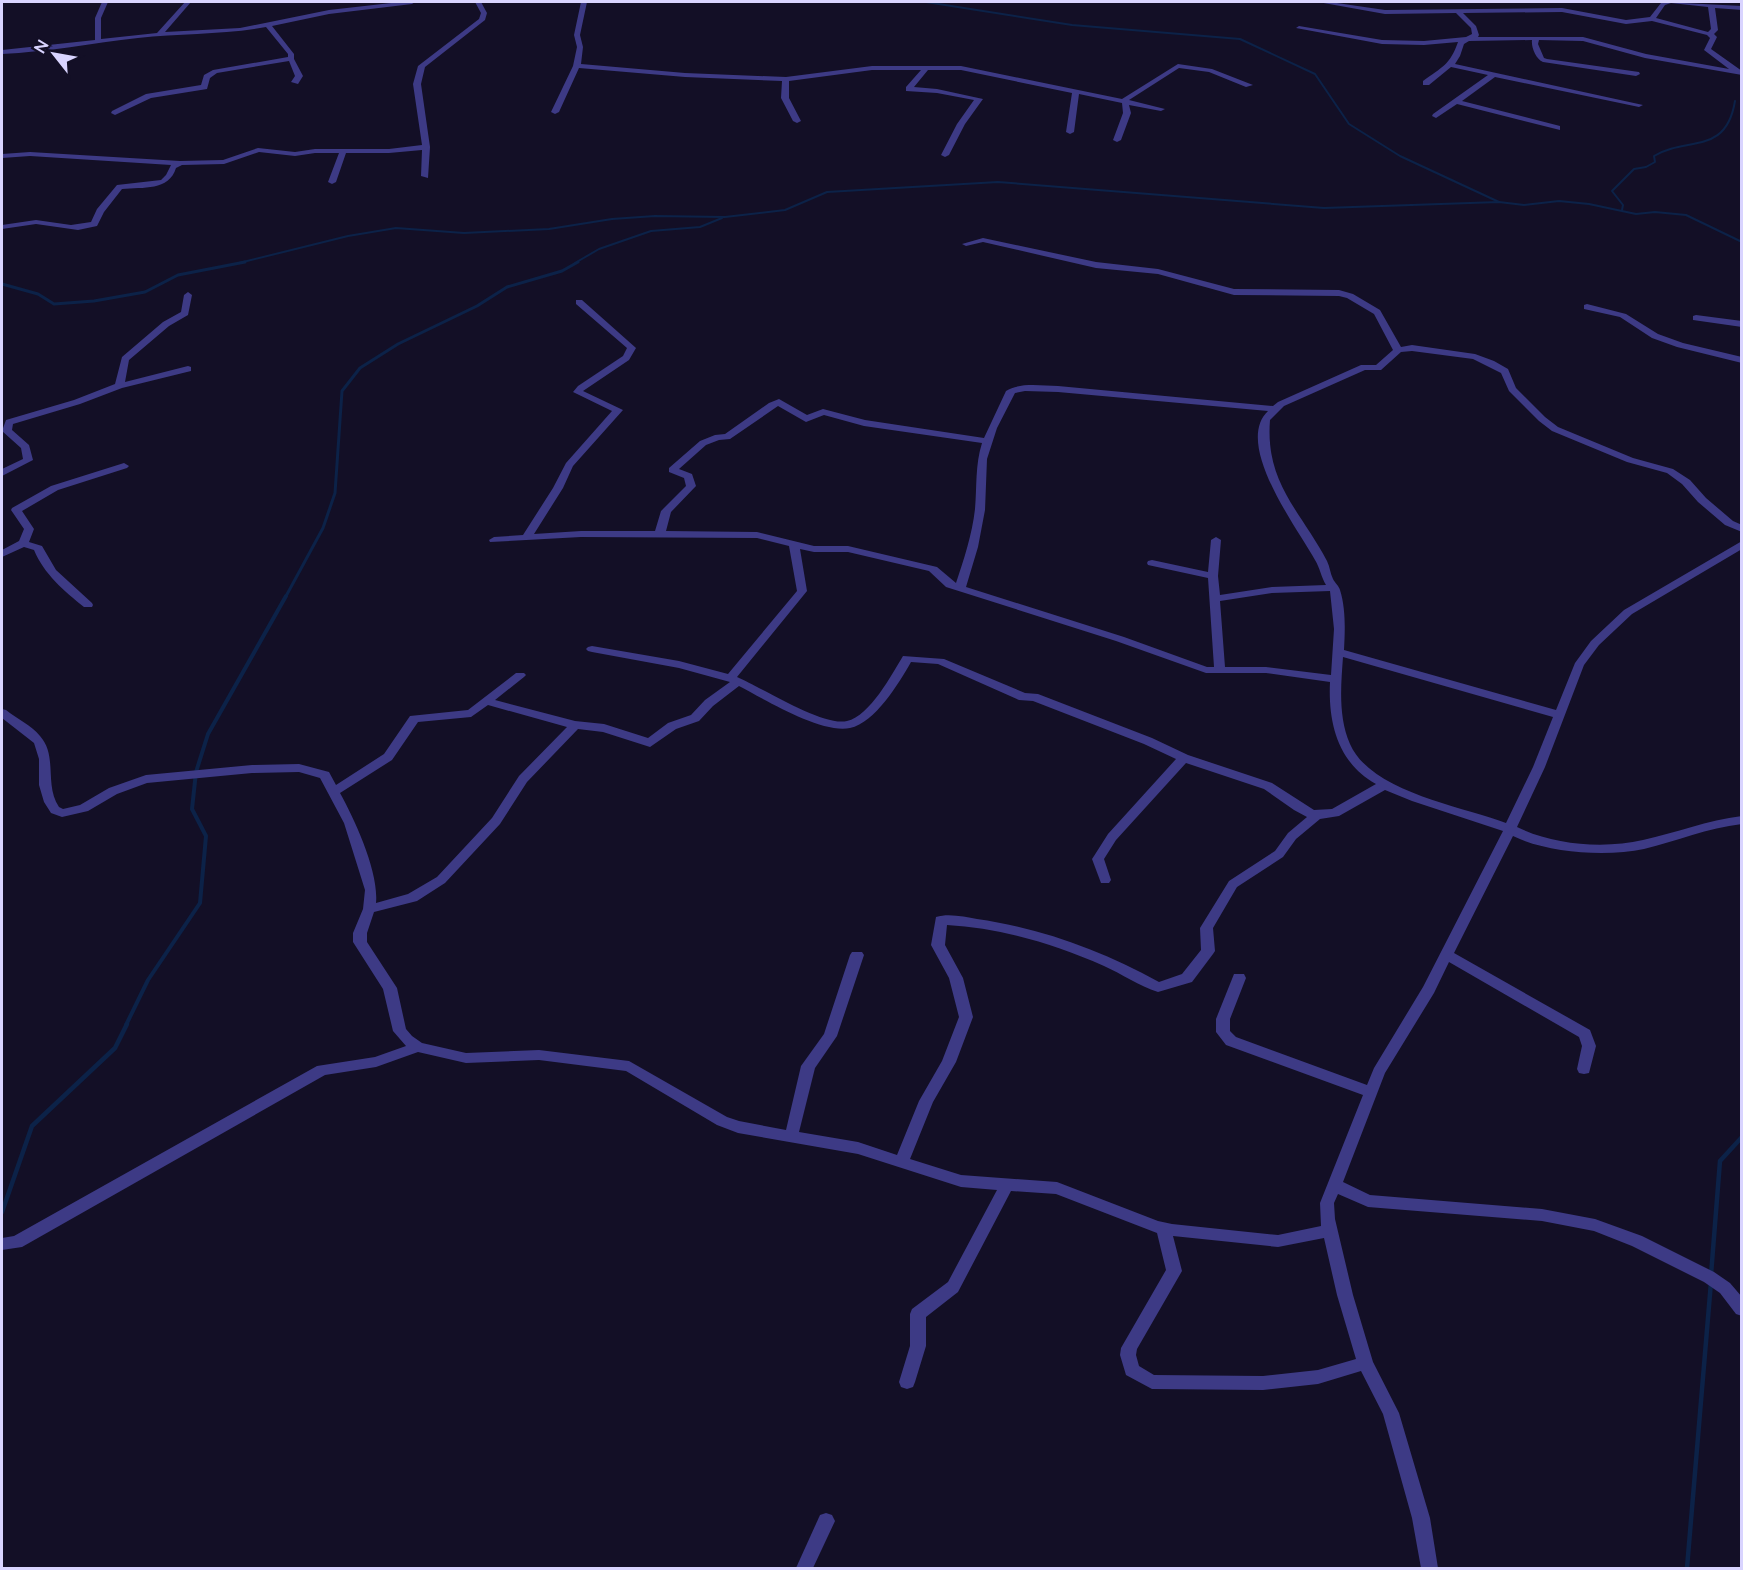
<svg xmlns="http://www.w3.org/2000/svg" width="1743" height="1570" font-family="Lato,sans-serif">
  <rect width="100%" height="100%" fill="#130f26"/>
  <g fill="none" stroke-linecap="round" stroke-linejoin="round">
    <g stroke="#0c2248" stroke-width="2">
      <path d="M926 2 1072 25 1240 39 1315 74 1349 124 1400 156 1499 202"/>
      <path d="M1622 210 1623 205 1612 191 1634 169 1646 167 1655 162 1654 156C1687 136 1726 156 1735 101"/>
      <path d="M239 263 348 236 396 228 464 233 549 229 612 219 655 216 725 217 785 210 827 192 998 182 1324 208 1499 202 1524 205 1559 201 1589 204 1636 214 1655 212 1686 215 1742 242"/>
      <path d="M575 263 599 249 651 231 700 227 722 218"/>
    </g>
    <g stroke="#0c2248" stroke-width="3">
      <path d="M2 284 38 294 54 304 94 301 145 292 178 275 245 262"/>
      <path d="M285 598 323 528 335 493 342 391 360 368 398 344 477 306 507 287 562 271 578 262"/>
    </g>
    <path stroke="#0c2248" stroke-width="4" d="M126 1025 148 980 200 903 206 836 192 809 196 772 208 734 286 596"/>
    <g stroke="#0c2248" stroke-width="4.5">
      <path d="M2 1212 32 1126 115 1048 127 1024"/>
      <path d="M1711 1275 1720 1161 1742 1137"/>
      <path d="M1687 1568 1711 1282"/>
    </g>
    <g fill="#3d3a85" fill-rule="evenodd">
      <path d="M102 2H108L101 18V39L157 33 185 2H191L165 32 240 28 329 10 400 2H415L412 4 329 14 272 26 294 54V59L303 76 298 84 291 82 295 76 289 61 217 73 210 78 207 89 151 98 115 115 111 113 112 111 146 94 201 85 204 75 213 70 288 57V54L266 27C224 35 181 33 138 38 93 43 47 52 2 54V50L95 40V18Z"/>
      <path d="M475 2H481L487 13 485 20 425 67 421 84 430 147 428 178 421 176 422 150 389 153H346L336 182 332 184 328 182 339 153H315L295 156 259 152 224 164 182 165 176 168C169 191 143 187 122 189L104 212 97 226 78 230 36 224 2 229V225L36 220 71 225 91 222 97 209 117 185 161 180 166 175 171 165 30 156 2 158V154L30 152 180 161 223 160 258 148 295 152 315 149H389L422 145 413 84 418 66 479 19 481 13Z"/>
      <path d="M581 2H587L580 35 583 47 581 64 685 73 786 77 872 66H961L1122 99 1178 64 1212 69 1253 85 1246 87 1209 72 1179 68 1129 100 1165 109 1161 111 1129 105 1131 113 1121 140 1117 142 1113 140 1123 113 1122 103 1079 94 1074 132 1070 134 1066 132 1072 93 961 70H928L914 87 937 89 983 99 965 124 949 155 945 157 941 155 957 124 974 100 937 93 906 91V87L921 70H872L789 81V98L801 121 797 123 793 121 781 98 782 81 685 77 579 68 559 112 555 114 551 112 573 66 577 47 574 35Z"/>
      <path d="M1318 2H1330L1385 10 1562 8 1626 20 1650 17 1661 3 1664 2 1742 6V10L1715 8 1718 30 1714 34 1717 37 1711 49 1742 71V75L1645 58 1583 41 1539 40 1538 44 1544 58 1547 59 1639 72 1640 74 1636 76 1543 62C1536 59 1531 47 1532 40L1469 41 1464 44 1460 56 1455 64 1643 105 1639 107 1495 77 1462 101 1560 126V130L1457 104 1436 118 1432 116 1433 114 1488 75 1451 67 1429 85H1423V81C1442 67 1450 65 1458 42L1424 45 1382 44 1296 28 1299 26 1382 40 1424 41 1466 37 1472 34 1471 28 1456 13 1385 14ZM1671 3 1708 7 1711 29 1708 32 1656 18 1665 5ZM1562 12 1626 24 1652 21 1707 35 1710 38 1704 50 1729 69 1646 54 1583 37H1478L1479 35 1476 26 1463 13Z"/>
      <path d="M983 238 1096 262 1158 269 1234 289 1339 290 1353 294 1380 310 1401 347 1412 345 1475 354 1494 361 1508 369 1516 388 1545 417 1558 427 1633 458 1673 469 1690 480 1706 498 1733 521 1742 525V532L1725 525 1698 502 1682 484 1667 473 1627 462 1552 431 1539 421 1509 391 1501 373 1473 359 1412 351 1401 352 1381 370H1365L1284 406 1270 420C1265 483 1300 510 1327 561 1330 567 1330 573 1333 579 1335 583 1339 586 1340 590 1346 609 1345 631 1344 650L1556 710 1575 663 1591 641 1624 610 1742 541V549L1632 614 1599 645 1584 665 1545 767 1517 827C1553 845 1604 849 1643 840 1676 833 1707 820 1742 816V824C1707 828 1677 841 1644 849 1606 857 1547 853 1513 836L1454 953 1590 1030 1596 1046 1589 1073 1584 1074 1579 1073 1577 1069 1582 1046 1579 1037 1449 962 1434 993 1385 1073 1343 1182 1370 1195 1542 1209 1595 1219 1642 1236 1714 1272 1730 1283 1742 1297V1316L1736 1314 1720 1293 1704 1282 1632 1246 1594 1231 1542 1221 1368 1207 1338 1194 1334 1203 1335 1219 1353 1295 1373 1362 1399 1413 1430 1518 1438 1568H1421L1412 1518 1383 1414 1361 1371 1318 1384 1263 1390 1152 1389 1126 1375 1120 1355 1121 1348 1166 1270 1157 1233 1056 1194 1011 1191 958 1292 926 1317V1346L915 1382 913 1387 907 1389 901 1387 899 1382 910 1346V1314L912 1309 948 1282 997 1190 961 1187 858 1154 738 1133 717 1125 626 1071 539 1060 466 1063 418 1052 376 1067 325 1075 22 1247 2 1250V1238L14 1236 317 1066 375 1057 406 1046 393 1031 383 989 353 942V933L363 909 365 890 344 823 320 778 299 772 252 773 147 783 117 794 88 811 62 817 51 813 44 802 39 785V759L34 743 2 718V709L6 710C17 719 31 725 40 736 58 756 44 785 59 807L63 809 80 805 109 788 146 775 252 765 299 764 329 772 336 785 384 754 410 716 468 710 516 673H524L526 675 524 677 495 700 575 721 604 724 648 738 668 723 691 715 705 700 730 682 679 668 592 652 588 651 586 649 588 647 592 646 679 661 728 674 797 591 789 546 757 538 581 537 490 542 489 540 494 537 523 535 553 488 566 463 612 411 573 392 578 386 623 356 627 348 576 304V300H582L636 348 629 360 583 391 623 410 573 466 563 488 534 534 581 531H655L661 511 686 486 684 478 669 472V468L700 441 715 435 725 434 769 403 779 399 807 415 823 409 865 420 984 438 1006 391C1020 382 1042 386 1058 386L1273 406 1278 402 1361 365H1376L1393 350 1374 314 1347 298 1339 296 1234 295 1158 274 1096 268 983 242 966 246 962 244ZM1025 391 1058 392 1268 411C1233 444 1298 529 1315 560 1320 568 1321 577 1326 585L1272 587 1220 595 1218 576 1221 540 1216 537 1211 540 1208 572 1152 560 1148 561 1147 563 1148 565 1208 578 1214 667H1207L1124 637 966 587 978 547 985 510 987 459 997 428 1015 393ZM778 406 806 422 824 415 864 426 982 443C975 465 977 487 975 509 972 535 964 559 956 583L937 567 848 546H814L757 532 666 531 671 512 696 486 692 474 679 469 706 445 719 440 730 439ZM800 549 814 552H848L929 571 946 587 1116 641 1206 673H1266L1330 682C1328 723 1338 763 1376 784L1332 809 1314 810 1272 783 1188 755 1152 738 1038 694 1025 693 944 659 903 656C892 674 870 716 847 721 823 727 761 687 737 677L807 591ZM1330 591 1334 629 1331 675 1266 667H1225L1220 601 1272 593ZM1343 657 1553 717 1533 767 1506 823C1461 806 1371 792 1350 744 1338 717 1341 685 1343 657ZM911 662 938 664 1019 700 1033 701 1144 744 1176 759 1108 834 1094 856 1092 859 1101 883H1109L1111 880 1104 859 1116 840 1186 763 1264 789 1294 810 1307 817 1288 833 1275 851 1229 881 1200 928 1201 950 1182 974 1159 982C1103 951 1041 928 977 919 965 917 949 913 936 917L931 945 949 978 959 1017 942 1061 919 1101 897 1155 858 1142 799 1132 815 1068 837 1036 864 955 862 952H852L850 955 824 1034 801 1066 786 1130 739 1121 727 1117 629 1061 539 1050 466 1053 422 1043 412 1036 406 1029 397 988 367 942V933L374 912 417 901 445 883 500 824 527 782 578 729 603 732 650 747 676 729 699 721 713 706 739 686C764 699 821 734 850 728 875 723 899 683 911 662ZM488 705 567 727 519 776 492 818 437 877 408 894 376 903C379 872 355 820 340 793L392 760 418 722 471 717ZM1385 790 1412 801 1503 831 1423 987 1374 1068 1367 1085 1236 1037 1230 1031V1019L1246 978 1244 974H1234L1216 1019V1032L1226 1045 1363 1095 1320 1203 1321 1226 1278 1235 1172 1224 1158 1221 1057 1182 961 1175 910 1159 933 1102 956 1062 973 1017 963 978 945 945 947 925C1001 928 1054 944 1104 966 1122 974 1139 986 1158 992L1192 982 1213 954 1215 951 1213 928 1237 887 1283 857 1296 839 1320 819 1339 816ZM1173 1236 1278 1247 1324 1238 1337 1295 1356 1359 1318 1370 1263 1376 1154 1375 1139 1366 1136 1355 1137 1349 1182 1271Z"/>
      <path d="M188 292 192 295 188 315 169 326 129 360 125 382 188 366 191 367V371L122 388 80 404 13 424 12 430 29 445 33 460 2 476V469L23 459 21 448 2 431 6 420 74 400 115 384 122 357 163 322 181 312 184 295Z"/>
      <path d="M1587 304 1626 314 1658 334 1683 343 1742 357V363L1677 347 1652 338 1620 317 1584 309V305Z"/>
      <path d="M1696 315 1742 321V327L1693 320V316Z"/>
      <path d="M124 463 129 466 127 468 58 490 22 511 34 529 29 542 42 546 56 570 92 603 93 605 92 607H84C64 591 44 574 34 550L24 547 2 557V550L19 541 24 529 11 510 12 508 51 486Z"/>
      <path d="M826 1513 832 1515 835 1521 813 1568H796L820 1515Z"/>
    </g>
  </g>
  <rect width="1743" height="1570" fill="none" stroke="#d9d4ff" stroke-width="6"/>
  <g transform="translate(54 54) rotate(301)" stroke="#130f26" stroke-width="4.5" paint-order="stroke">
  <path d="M0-4.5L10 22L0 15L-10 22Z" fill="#d9d4ff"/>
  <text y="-9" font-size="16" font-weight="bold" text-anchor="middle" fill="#d9d4ff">N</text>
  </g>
</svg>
